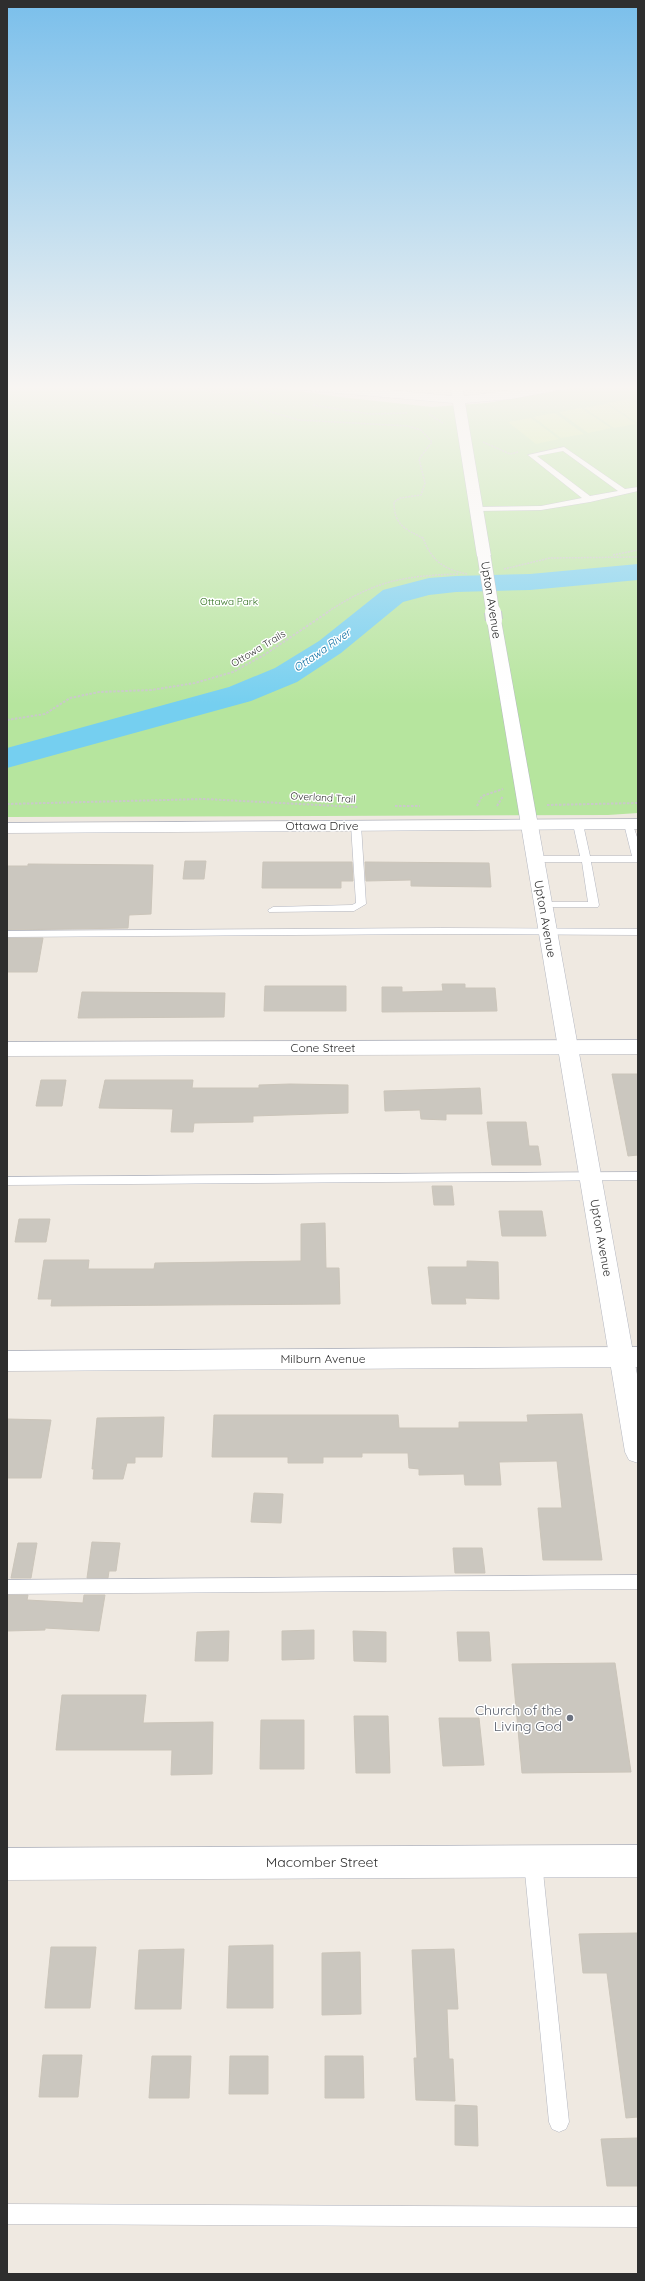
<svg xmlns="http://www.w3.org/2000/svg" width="645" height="2281" font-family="Quicksand,sans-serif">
  <rect width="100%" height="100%" fill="#efe9e1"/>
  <path fill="#b6e59e" d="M7 385H259L339 397 432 407 487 403 590 385H638V813L608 815 7 817Z"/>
  <g fill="#c9ec9a">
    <path d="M629 399 638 405V423L607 403Z"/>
    <path d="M607 404 636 424 614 428 584 408Z"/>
    <path d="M581 408 611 428 588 433 559 412Z"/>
    <path d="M555 413 584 434 561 438 533 417Z"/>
    <path d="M531 418 559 439 536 444 508 422Z"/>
  </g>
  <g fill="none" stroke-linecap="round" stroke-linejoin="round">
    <path fill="#75cff0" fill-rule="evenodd" d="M638 564V580L530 590 456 592 429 595 403 602 341 653 297 682 251 701 7 768V748L229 687 275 668 319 641 383 590 429 578 456 576 530 574Z"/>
  </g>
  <g fill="#cbc7bf" stroke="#cbc5ba">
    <path d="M185 861H206L204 879H183Z"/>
    <path d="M263 862H352L353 881H341V888H262Z"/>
    <path d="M365 862 489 863 491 887 411 886V880L366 881Z"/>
    <path d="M28 864 153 865 151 914 129 915 128 928 7 930V866H28Z"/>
    <path d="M7 938H43L37 972H7Z"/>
    <path d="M442 984H465V988H495L497 1011 382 1012V987H402V992L443 991Z"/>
    <path d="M265 986H346V1011H264Z"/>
    <path d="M82 992 225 993 224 1017 78 1018Z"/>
    <path d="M612 1074H638V1155L628 1156Z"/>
    <path d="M41 1080H66L62 1106H36Z"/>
    <path d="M105 1080H193L192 1088H259V1085L290 1084 348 1085V1113L253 1116V1122L194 1123 193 1132H171L173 1109 99 1108Z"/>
    <path d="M480 1088 482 1114H446V1120L421 1119 420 1110 385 1111 384 1091Z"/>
    <path d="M487 1122H526L529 1146H538L541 1165H492Z"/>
    <path d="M432 1186H452L454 1205H434Z"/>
    <path d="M499 1211H542L546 1236H502Z"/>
    <path d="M19 1219H50L46 1242H15Z"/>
    <path d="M325 1223 326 1268H339L340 1304 51 1306 52 1299H38L44 1260H89L88 1269H154L155 1263 301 1261V1224Z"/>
    <path d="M467 1261 498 1262 499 1299 465 1298 466 1304H432L428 1267H467Z"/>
    <path d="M582 1414 602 1560H543L538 1508H562L557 1461 499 1462 501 1485H465L464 1474 419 1475V1469L409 1468 408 1453H362V1457H323V1463H288V1457H212L214 1415H398L399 1428H459V1422H528L527 1415Z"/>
    <path d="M164 1417 162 1457H135V1463H127L123 1479H93L94 1469H92L97 1418Z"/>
    <path d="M7 1419 51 1420 41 1478H7Z"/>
    <path d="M254 1493 283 1494 281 1523 251 1522Z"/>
    <path d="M92 1542 120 1543 116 1571H109L108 1578H87Z"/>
    <path d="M18 1543H37L31 1578H11Z"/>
    <path d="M453 1548H482L485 1573H455Z"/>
    <path d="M8 1595H28L27 1600 83 1603 84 1595H105L99 1631 45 1628V1630L7 1631Z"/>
    <path d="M314 1630V1659L282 1660V1631Z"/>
    <path d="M229 1631 228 1661H195L197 1632Z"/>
    <path d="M353 1631 386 1632V1662L354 1661Z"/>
    <path d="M457 1632H489L491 1661H459Z"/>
    <path d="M615 1663 631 1772 522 1773 512 1664Z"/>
    <path d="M62 1695H146L143 1723 213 1722 212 1774 171 1775 172 1750H56Z"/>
    <path d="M354 1716H388L390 1773H356Z"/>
    <path d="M439 1718H479L484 1765 443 1766Z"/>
    <path d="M261 1720H304V1769H260Z"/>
    <path d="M638 1933V2117L626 2118 607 1973H583L579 1934Z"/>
    <path d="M273 1945V2008H227L229 1946Z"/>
    <path d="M51 1947H96L90 2008H45Z"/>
    <path d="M184 1949 181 2009H135L139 1950Z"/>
    <path d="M454 1949 458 2009H447L449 2059H453L455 2101 416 2100 414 2058H417L412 1950Z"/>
    <path d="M360 1952 361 2014 322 2015V1953Z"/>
    <path d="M43 2055H82L78 2097H39Z"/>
    <path d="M152 2056H191L189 2098H149Z"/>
    <path d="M230 2056H268V2094H229Z"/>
    <path d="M325 2056H363L364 2098H325Z"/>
    <path d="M455 2105 477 2106 478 2146 455 2145Z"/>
    <path d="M638 2138V2186H607L601 2139Z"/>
  </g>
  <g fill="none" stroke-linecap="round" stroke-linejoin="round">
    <g stroke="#b4b7c1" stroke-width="1">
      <g id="lane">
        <path d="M564 447 625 489 638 487V491L590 502 541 510 476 511 472 509 476 507 541 506 582 498 528 455ZM563 451 618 491 590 496 537 456Z"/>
        <path d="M578 821 583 824 590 856H632L624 824 629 821 632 822 638 840V862H591L599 905 598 907H538L537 905 542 902H588L582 862H534L529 859 534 856H580L573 824Z"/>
        <path d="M356 822 361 825 366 904 354 911 269 912 268 910 273 907 352 905 356 903 351 825Z"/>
        <path d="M441 928 638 929V935L441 934 7 937V931Z"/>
        <path d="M638 1172V1180L7 1185V1177Z"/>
        <path d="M638 1575V1589L7 1594V1580Z"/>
        <path d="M533 1853 539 1856 542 1862 569 2122 566 2129 559 2132 552 2129 549 2122 524 1862 527 1856Z"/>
        <path d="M7 2204 638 2207V2227L7 2224Z"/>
      </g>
    </g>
    <g stroke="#b4b7c1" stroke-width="1">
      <g id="street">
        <path d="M638 819V829L7 833V823Z"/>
        <path d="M638 1040V1054L7 1056V1042Z"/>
        <path d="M638 1347V1367L7 1371V1351Z"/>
        <path d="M638 1845V1877L7 1880V1848Z"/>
      </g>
    </g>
    <g stroke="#b4b7c1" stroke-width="1">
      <g id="secondary">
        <path d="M285 385H336L452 396 450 385H462L464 396C499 393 535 385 571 385L565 389 511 399 465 403 491 556 484 560 477 556 453 403 291 389Z"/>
        <path d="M494 616 501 620 638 1380V1463L629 1460 625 1452 487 620Z"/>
      </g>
    </g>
    <g stroke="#c9c9c9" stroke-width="1.5" stroke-dasharray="2 1" stroke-linecap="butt">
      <path d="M186 385 212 392 247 394 268 411 299 420 408 426 421 430 432 442 419 459 425 483 421 495 400 498 394 502C394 525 405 529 423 538 432 561 443 569 467 574"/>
      <path d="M243 385 277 395"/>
      <path d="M581 390 604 385"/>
      <path d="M313 405 370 414 407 413"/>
      <path d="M429 414 443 423"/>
      <path d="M483 442 510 454 518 452"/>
      <path d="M613 555 638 550"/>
      <path d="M504 569 550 558 638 557"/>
      <path d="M326 613C374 581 402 576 458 574"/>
    </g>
    <g stroke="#c9c9c9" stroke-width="2" stroke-dasharray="2.5 1.5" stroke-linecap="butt">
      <path d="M7 720 45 714 70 698 99 692 151 690 195 683 233 672 264 655 328 612"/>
      <path d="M7 804 204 799 358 807"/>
      <path d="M547 805 638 803"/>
      <path d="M395 806H420"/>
      <path d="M477 806 482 796 503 789"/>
      <path d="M497 806 503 796"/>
    </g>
    <use href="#lane" fill="#fff" fill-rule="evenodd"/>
    <use href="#street" fill="#fff" fill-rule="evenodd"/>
    <use href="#secondary" fill="#fff" fill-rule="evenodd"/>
    <g stroke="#b4b7c1" stroke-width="14" stroke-linecap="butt">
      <path id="secondary-bridge-far1" d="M484 556 493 613"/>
    </g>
    <g stroke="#b4b7c1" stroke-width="18" stroke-linecap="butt">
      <path id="secondary-bridge" d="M493 612 494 620"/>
    </g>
    <use href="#secondary-bridge-far1" stroke="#fff" stroke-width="13"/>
    <use href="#secondary-bridge" stroke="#fff" stroke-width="16"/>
  </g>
  <linearGradient id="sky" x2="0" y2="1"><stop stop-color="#7abfeb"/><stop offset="0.55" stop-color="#f8f5f2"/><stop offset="1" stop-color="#f8f5f2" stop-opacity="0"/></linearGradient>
  <rect width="645" height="705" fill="url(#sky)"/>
  <circle fill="#6b7280" stroke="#fff" stroke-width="1.5" cx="570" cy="1718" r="4"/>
  <g text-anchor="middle" stroke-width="3" stroke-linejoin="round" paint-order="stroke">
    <g font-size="10" fill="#2c6e1b" stroke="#fff">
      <text x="229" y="605">Ottawa Park</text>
    </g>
    <g font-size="10" fill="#2e2e2e" stroke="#fff">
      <text transform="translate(258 648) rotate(-31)" y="4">Ottowa Trails</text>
      <text transform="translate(323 797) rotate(3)" y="4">Overland Trail</text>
    </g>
    <g font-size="11" font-style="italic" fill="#0d6fa3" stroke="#fff">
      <text transform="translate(322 650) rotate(-35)" y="4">Ottawa River</text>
    </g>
    <g font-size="12" fill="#2e2e2e" stroke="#fff">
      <text transform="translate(491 600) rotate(81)" y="4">Upton Avenue</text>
      <text x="322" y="830">Ottawa Drive</text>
      <text transform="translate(545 919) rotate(80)" y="4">Upton Avenue</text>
      <text x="323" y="1052">Cone Street</text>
      <text transform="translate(601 1238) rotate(80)" y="4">Upton Avenue</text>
      <text x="323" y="1363">Milburn Avenue</text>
    </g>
    <g font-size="14" fill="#5b616d" stroke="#fff" text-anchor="end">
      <text x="562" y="1715">Church of the<tspan x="562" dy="16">Living God</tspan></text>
    </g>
    <g font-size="14" fill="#2e2e2e" stroke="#fff">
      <text x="322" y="1867">Macomber Street</text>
    </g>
  </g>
  <rect width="645" height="2281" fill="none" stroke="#2e2e2e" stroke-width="16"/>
</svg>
